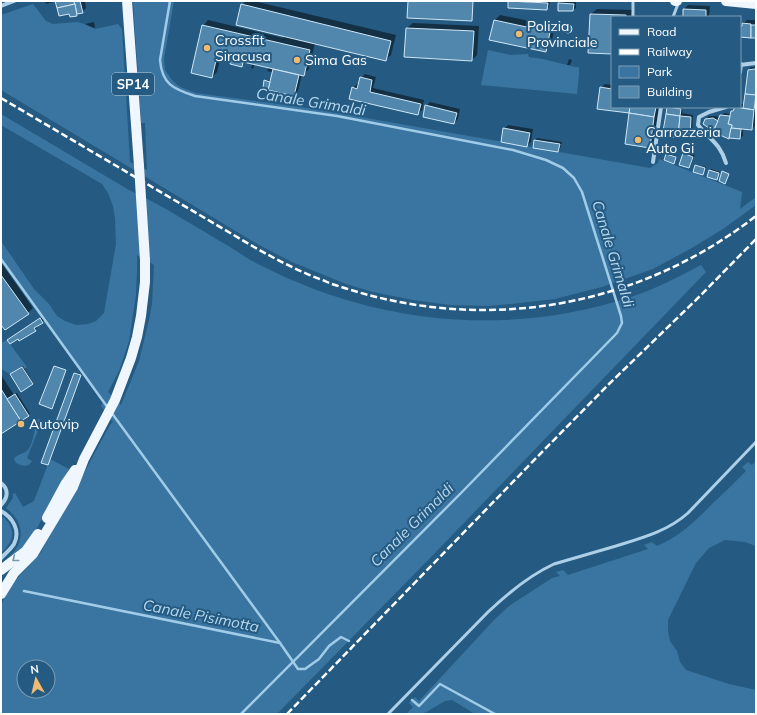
<svg xmlns="http://www.w3.org/2000/svg" width="757" height="715" font-family="Mulish,sans-serif">
  <rect width="100%" height="100%" fill="#255b82"/>
  <g fill="#3975a0" fill-rule="evenodd">
    <path d="M133 1H174L164 59 165 70 172 80 180 87 196 93 315 109 650 168 658 163 659 159 742 192 740 209 756 197V205L723 229 690 249 653 269 602 287 582 292 555 299 520 303 489 306 450 305 413 300 373 292 346 284 292 262 259 245 1 90V15L33 4 46 21 53 24 77 22 84 24 95 29 118 24 122 29 130 162 147 170 145 123H141Z"/>
    <path d="M488 50 511 55 528 54 529 57 543 59 575 67H579V74L577 94 481 85Z"/>
    <path d="M1 114 129 190C164 206 197 228 230 247 241 254 251 261 262 266 378 325 508 337 631 297 656 289 678 277 701 265L706 272 433 555 277 714H1V609C6 583 26 572 41 552L110 425 113 422 101 406 103 402 1 263V241L34 289 49 304 57 316 65 321 76 325 88 324 96 321 104 313 116 244 115 218 113 206 108 193 102 184 1 125ZM137 255 154 265 152 304 149 320 139 361 121 405 108 392 119 371 129 341 136 295 137 269ZM24 667H48V691H24Z"/>
    <path d="M7 340 27 367 24 369 22 367 10 374 3 370 1 367V343Z"/>
    <path d="M39 419 43 422 45 424 44 429 39 428 27 458 32 461C28 468 22 466 16 463L14 459C17 454 24 454 28 450 33 443 35 430 36 421Z"/>
    <path d="M50 459 69 469 31 539 27 544 1 564C5 560 9 557 13 553 26 537 22 520 6 508L13 498V494L15 493 23 507 34 501Z"/>
    <path d="M756 461V546L745 542 725 540 709 548 696 563 668 620V631L670 641 677 651 680 662 686 670 729 684 756 690V714H475L452 700 445 701 423 714H406L413 707 409 703 415 697 419 701 494 620 509 606 552 578 560 576 556 572 563 570 568 575 648 549 644 545 652 542 657 546C680 536 696 521 713 503 724 493 735 482 746 471L742 467 748 462 752 465Z"/>
    <path d="M1 516C9 520 15 531 11 540 9 545 4 550 1 553Z"/>
  </g>
  <g fill="#0007">
    <path d="M45 1H85L86 8 82 12H79L77 15 70 13 59 15 56 1 46 4Z"/>
    <path d="M246 1H254L396 35 391 55 385 60 315 43 309 69 303 74H302L298 91 294 95 265 81 266 80 272 81 274 70 272 72 267 71 269 67 255 63 253 69 251 68 252 65 254 63 243 61 242 65 232 60 221 56 217 72 212 77 203 26 208 20 283 38 284 36 242 5Z"/>
    <path d="M510 1H550L549 7 547 9 509 7Z"/>
    <path d="M561 1 576 2V8L573 10 559 4Z"/>
    <path d="M688 5 710 6 709 17H684V9Z"/>
    <path d="M597 9 632 10 631 17H612V53L591 14Z"/>
    <path d="M500 15 555 26 551 45 545 51 494 21Z"/>
    <path d="M747 20H755V23H756V37L740 36V22H745Z"/>
    <path d="M94 22 95 27 94 28 85 24Z"/>
    <path d="M413 23 479 26 477 55 472 60 407 28Z"/>
    <circle cx="568" cy="29" r="3.5"/>
    <path d="M569 59 572 60 570 65H567Z"/>
    <path d="M751 67H756V125L752 129 743 128V136L740 138 729 137 714 131 704 123 705 121 709 116H716L720 118 724 113 731 114 732 112 736 107H740V104H744L749 70Z"/>
    <path d="M365 74 376 77 373 88 424 100 422 110 418 114 353 88 357 84H359L361 78Z"/>
    <path d="M605 84 612 85V107H659L653 143 649 147 630 112 598 108 601 88Z"/>
    <path d="M430 102 460 109 458 119 454 123 426 106Z"/>
    <path d="M668 107H683L682 113 693 115 692 133 689 136H663Z"/>
    <path d="M508 125 533 129 531 142 527 146 504 129Z"/>
    <path d="M537 138 562 142 560 149 558 151 534 147 535 140Z"/>
    <path d="M686 151 695 154 691 165 688 167 684 154Z"/>
    <path d="M668 153 676 156 674 162 665 160Z"/>
    <path d="M697 165 706 167 703 174 696 166Z"/>
    <path d="M711 169 720 172 717 179 710 170Z"/>
    <path d="M1 262 33 308 28 313 1 324Z"/>
    <path d="M43 317 45 320 36 326 37 327 35 330 8 340Z"/>
    <path d="M23 366 33 383 32 384 12 373Z"/>
    <path d="M76 373 81 374 48 463 75 374Z"/>
    <path d="M1 375 14 395 17 393 30 414 1 433Z"/>
  </g>
  <g fill="none" stroke-linecap="round" stroke-linejoin="round">
    <g stroke="#a1cce8" stroke-width="2.5">
      <path d="M170 1 160 60C162 84 173 89 195 96L337 116 513 150 546 160 563 168 574 178 582 192 621 316 622 323 617 333 463 491 241 714"/>
      <path d="M1 259 108 408"/>
      <path d="M111 412 280 643"/>
      <path d="M24 591 280 643 298 669H305L319 659 329 646 341 637 349 641"/>
      <path d="M412 700 419 706 440 684 495 714"/>
    </g>
  </g>
  <g fill="#5187ac" stroke="#d0e7f6">
    <path d="M55 1H74L75 4 57 8Z"/>
    <path d="M74 1H80L83 13 77 14Z"/>
    <path d="M408 1H473L472 21 407 18Z"/>
    <path d="M508 1 548 3 547 10 508 8Z"/>
    <path d="M558 3 574 4 573 11H558Z"/>
    <path d="M75 4 77 16 70 17 69 14 59 16 57 8Z"/>
    <path d="M241 4 391 41 386 61 236 25Z"/>
    <path d="M683 9 706 10V17H683Z"/>
    <path d="M590 14 626 15V17H612V54L588 53Z"/>
    <path d="M494 20 550 32 546 52 489 40Z"/>
    <path d="M742 23 751 24V38L740 37V26H742Z"/>
    <path d="M202 25 310 50 304 76 217 56 212 78 191 73Z"/>
    <rect x="751" y="25" width="5" height="13"/>
    <circle cx="568" cy="29" r="4"/>
    <path d="M406 28 474 31 472 61 404 57Z"/>
    <path d="M231 59 243 62 242 67 230 64Z"/>
    <path d="M273 69 299 75 294 96 268 90Z"/>
    <path d="M754 69H756V95L745 94 748 70Z"/>
    <path d="M360 77 372 80 370 92 421 104 418 115 349 99 352 87 357 89Z"/>
    <path d="M264 80 270 82 268 90 263 88Z"/>
    <path d="M600 87 612 89V107H630L629 113 597 109Z"/>
    <path d="M745 94 756 95 754 110 743 108Z"/>
    <path d="M425 105 457 113 454 124 423 117Z"/>
    <path d="M630 107H656L654 117 629 113Z"/>
    <path d="M667 107 681 109 680 116 666 114Z"/>
    <path d="M735 107 754 110 752 130 731 128 732 125 728 124 731 111H733Z"/>
    <path d="M629 113 654 117 650 148 625 144Z"/>
    <path d="M666 114 680 116 678 137H662Z"/>
    <path d="M720 115 730 116 728 124 732 125 729 139 713 132Z"/>
    <path d="M680 116 691 117 690 137H678Z"/>
    <path d="M713 118 718 121 713 131 703 124 705 119Z"/>
    <path d="M503 128 530 133 527 147 501 142Z"/>
    <path d="M731 128 741 129 740 139 729 138Z"/>
    <path d="M534 140 560 144 558 152 533 148Z"/>
    <path d="M683 153 693 157 689 168 679 165Z"/>
    <path d="M666 154 676 157 674 164 664 160Z"/>
    <path d="M695 165 705 168 703 175 693 172Z"/>
    <path d="M709 170 719 173 717 180 707 177Z"/>
    <path d="M722 171 729 174 725 184 719 181Z"/>
    <path d="M1 275 29 314 5 330 1 325Z"/>
    <path d="M40 318 43 323 34 328 36 331 19 341 18 339 10 344 7 340Z"/>
    <path d="M54 366 66 370 52 409 39 404Z"/>
    <path d="M22 367 33 384 21 392 10 374Z"/>
    <path d="M74 373 81 375 48 465 41 463Z"/>
    <path d="M1 389 21 421 1 434Z"/>
    <path d="M15 394 29 416 21 421 7 399Z"/>
  </g>
  <g fill="none" stroke-linecap="round" stroke-linejoin="round">
    <g stroke="#adcfe7" stroke-width="3">
      <path d="M633 17V1"/>
      <path d="M673 17 678 4"/>
      <path d="M388 714 488 612C507 594 530 575 554 564 575 558 595 552 616 546 642 538 668 531 688 513L756 442"/>
    </g>
    <g stroke="#adcfe7" stroke-width="4">
      <path d="M1 6 14 1"/>
      <path d="M740 65 756 63"/>
      <path d="M740 72 741 64"/>
      <path d="M726 107 709 112 699 117 698 125C710 140 720 143 726 163"/>
      <path d="M653 162 661 107"/>
      <path d="M1 483C9 489 8 498 1 505"/>
      <path d="M1 511C12 517 21 530 14 544 11 549 5 554 1 558"/>
    </g>
    <g stroke="#eff6fd" stroke-width="10">
      <path d="M127 1 139 166"/>
      <path d="M675 1H677"/>
      <path d="M726 1 756 4"/>
      <path d="M47 518 66 483 75 470"/>
      <path d="M1 570 26 551 38 534"/>
      <path d="M1 594 14 573 33 554 73 487 84 459 115 400 131 358 137 337 141 316 145 282V260"/>
    </g>
    <g stroke="#fff" stroke-width="2.5" stroke-dasharray="7 3" stroke-linecap="butt">
      <path d="M1 98 254 247C277 260 300 272 325 281 333 285 342 287 351 290 491 333 640 306 756 216"/>
      <path d="M287 714 543 451 609 384 698 298 756 239"/>
    </g>
    <path stroke="#eff6fd" stroke-width="10" d="M139 166 145 260"/>
  </g>
  <defs><path id="oneway-chevron" d="M-2-3.5L2.5 0L-2 3.5" fill="none" stroke-width="1.6" stroke-linecap="round" stroke-linejoin="round"/></defs>
  <use stroke="#7699b3" href="#oneway-chevron" transform="translate(15 559) rotate(142)"/>
  <g fill="#f1ba71" stroke="#255b82" stroke-width="1.5">
    <circle cx="519" cy="34" r="4"/>
    <circle cx="207" cy="48" r="4"/>
    <circle cx="297" cy="60" r="4"/>
    <circle cx="638" cy="140" r="4"/>
    <circle cx="21" cy="424" r="4"/>
  </g>
  <g text-anchor="middle" stroke-width="4" stroke-linejoin="round" paint-order="stroke">
    <rect fill="#255b82" stroke="#beceda" stroke-width="1" x="112" y="73" width="42" height="22" rx="3"/>
    <g font-size="13" font-weight="bold" fill="#fff">
      <text x="133" y="89">SP14</text>
    </g>
    <g font-size="14" fill="#fff" stroke="#255b82" text-anchor="start">
      <text x="527" y="31">Polizia<tspan x="527" dy="16">Provinciale</tspan></text>
      <text x="215" y="45">Crossfit<tspan x="215" dy="16">Siracusa</tspan></text>
      <text x="305" y="65">Sima Gas</text>
      <text x="646" y="137">Carrozzeria<tspan x="646" dy="16">Auto Gi</tspan></text>
      <text x="29" y="429">Autovip</text>
    </g>
    <g font-size="15" font-style="italic" fill="#b8d9ef" stroke="#255b82">
      <text transform="translate(311 102) rotate(9)" y="5">Canale Grimaldi</text>
      <text transform="translate(613 254) rotate(73)" y="5">Canale Grimaldi</text>
      <text transform="translate(412 525) rotate(-45)" y="5">Canale Grimaldi</text>
      <text transform="translate(201 616) rotate(11)" y="5">Canale Pisimotta</text>
    </g>
  </g>
  <rect width="757" height="715" fill="none" stroke="#ffffff" stroke-width="4"/>
  <rect x="611" y="16" width="130" height="92" fill="#255b82" stroke="#7c9db4"/>
  <rect x="619" y="29" width="20" height="6" fill="#eff6fd" stroke="#7c9db4"/>
  <text x="647" y="36" font-size="12" fill="#ffffff">Road</text>
  <rect x="619" y="49" width="20" height="6" fill="#ffffff" stroke="#7c9db4"/>
  <text x="647" y="56" font-size="12" fill="#ffffff">Railway</text>
  <rect x="619" y="66" width="20" height="12" fill="#3975a0" stroke="#7c9db4"/>
  <text x="647" y="76" font-size="12" fill="#ffffff">Park</text>
  <rect x="619" y="86" width="20" height="12" fill="#5187ac" stroke="#7c9db4"/>
  <text x="647" y="96" font-size="12" fill="#ffffff">Building</text>
  <g transform="translate(36 679) rotate(352)"><circle r="19" fill="#255b82" stroke="#7c9db4"/>
  <path d="M0-3L7 15L0 10L-7 15Z" fill="#f1ba71"/>
  <text y="-6" font-size="11" font-weight="bold" text-anchor="middle" fill="#ffffff">N</text>
  </g>
</svg>
